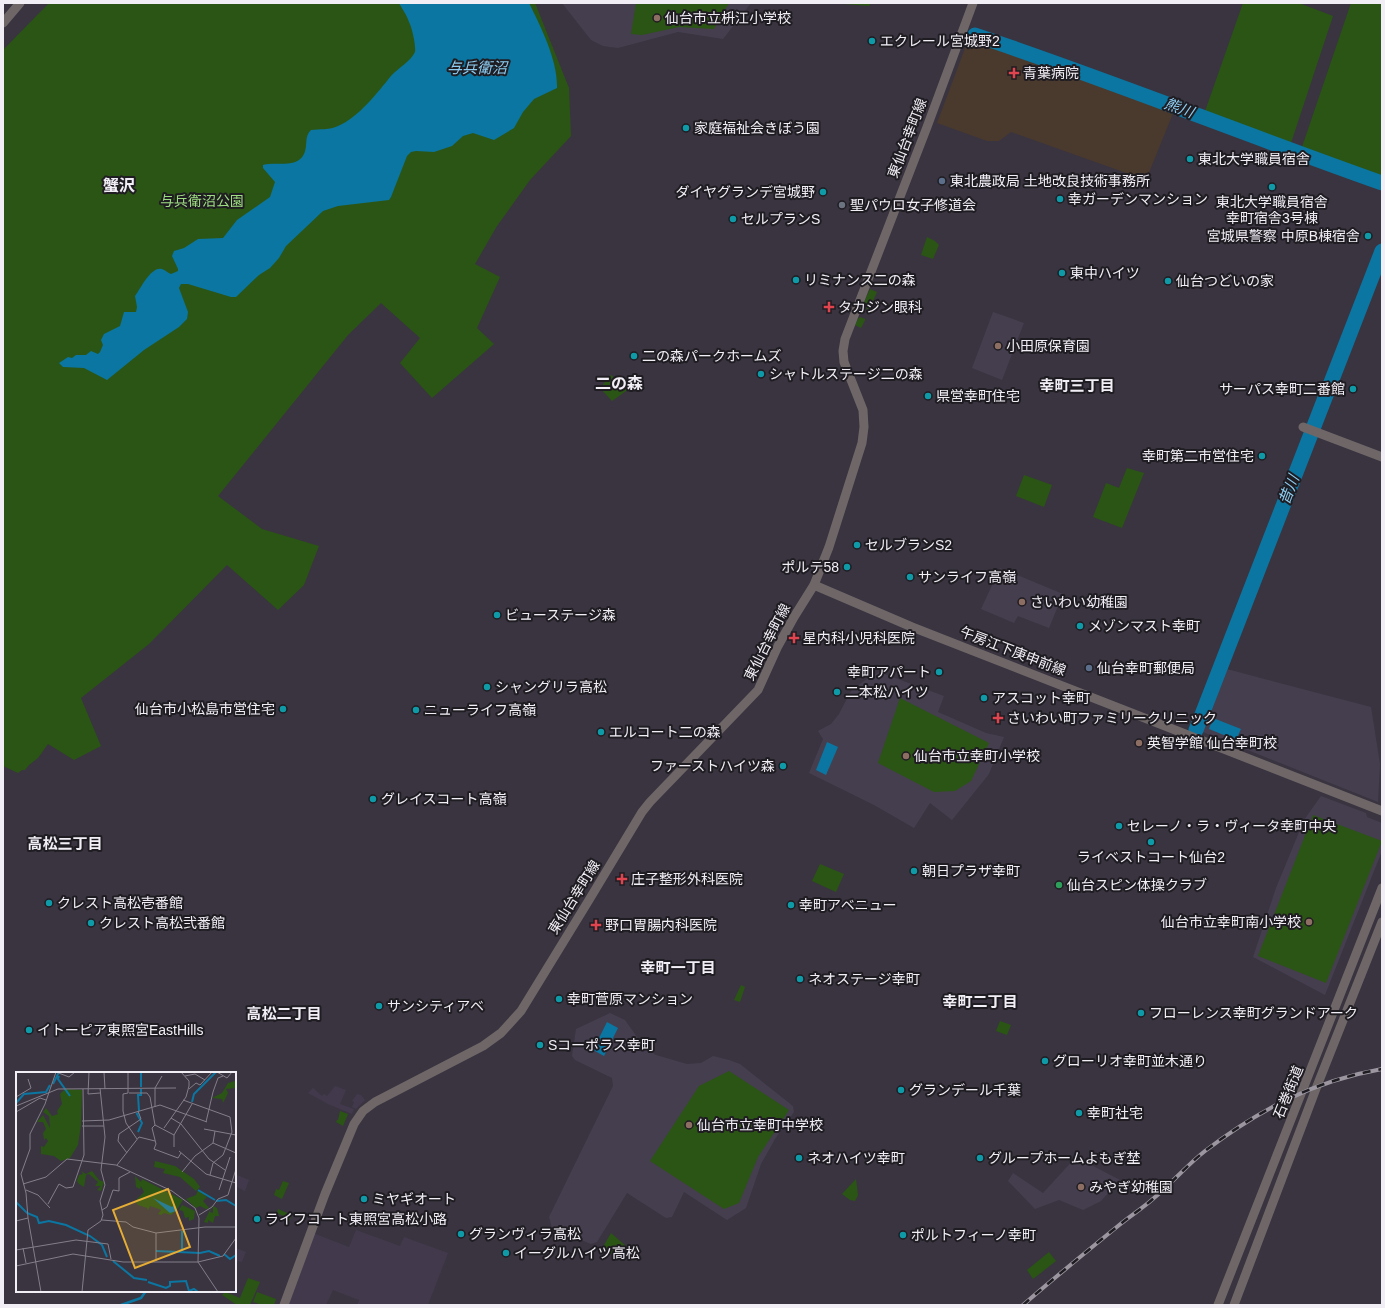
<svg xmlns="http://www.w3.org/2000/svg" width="1385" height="1308" font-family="Helvetica,'Noto Sans JP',sans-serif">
  <rect width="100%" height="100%" fill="#393440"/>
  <g fill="#423a4c">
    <path d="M335 1086 346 1090 340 1104 354 1109 352 1114 328 1104 308 1093 313 1088 322 1096 324 1094 327 1096Z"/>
    <path d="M357 1094 361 1095 365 1100 356 1109 352 1107 354 1102 352 1101Z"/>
    <path d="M237 1175 249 1180 245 1191 235 1186V1178Z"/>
    <path d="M356 1230 400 1246 404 1237 448 1253 428 1305H357L359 1300 333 1290 326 1305H288L313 1233 349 1247Z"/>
    <path d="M236 1248 246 1252 242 1262 238 1261 235 1269Z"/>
  </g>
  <g fill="#453e4e">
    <path d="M562 3H751L723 39 678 32 618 48 603 46 591 40Z"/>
    <path d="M993 312 1024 323 1002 380 972 368Z"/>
    <path d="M1000 568 1063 594 1049 628 1018 616 1014 623 981 609Z"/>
    <path d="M1223 668 1371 707 1380 764 1378 802 1200 731Z"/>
    <path d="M879 672 944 696 938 712 986 733 1004 737 989 774 952 820 930 803 914 828 874 805 809 773 823 739 818 731 831 724 839 714 851 691 864 681Z"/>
    <path d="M1321 796 1366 813 1367 817 1382 823V851L1325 995 1253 957 1276 888 1304 820Z"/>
    <path d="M610 1013 625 1020 644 1047 656 1055 687 1064 701 1063 713 1056 729 1060 740 1064 793 1106 794 1112 775 1139 761 1164 746 1208 727 1220 684 1192 672 1217 666 1218 627 1193 597 1242 591 1244 552 1228 549 1217 613 1086 612 1078 575 1060 572 1056 576 1029Z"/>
    <path d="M1076 1157 1120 1180 1101 1201 1083 1210 1059 1200 1035 1209 1008 1181 1013 1173 1043 1193Z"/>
  </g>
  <path fill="#4a3a2e" d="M970 35 1174 111 1146 180 1011 132 999 141H987L937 123Z"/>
  <g fill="#2b5514">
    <path d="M49 3H535L569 88 571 136 530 180 497 226 475 264 500 277 477 328 494 344 432 398 400 363 420 338 381 303 348 335 218 496 262 529 319 546 304 585 278 610 227 565 149 644 81 698 101 746 74 760 48 744 38 758 29 765 25 770H22L18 773 3 766V50Z"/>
    <path d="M636 3H729L714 29 679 27 642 35 631 34Z"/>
    <path d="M831 3H871L869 6Z"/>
    <path d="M1243 3H1299L1333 16 1289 149 1203 117Z"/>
    <path d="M1351 3H1382V178L1302 147Z"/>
    <path d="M927 237 935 241 939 245 933 259 921 255Z"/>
    <path d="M870 289 877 292 869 310 867 309 864 302Z"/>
    <path d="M860 317 865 319V320L861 328 855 325 858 319Z"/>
    <path d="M611 375 629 389 612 401 600 388Z"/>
    <path d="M1127 468 1144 473 1122 528 1093 517 1106 483 1119 488Z"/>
    <path d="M1024 475 1052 485 1044 507 1016 496Z"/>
    <path d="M900 698 989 743 971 781 955 791 934 792 878 763Z"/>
    <path d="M1313 815 1382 841 1326 983 1258 956Z"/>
    <path d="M820 864 844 874 836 892 812 881Z"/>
    <path d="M741 985 745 987 740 1002 734 1000Z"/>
    <path d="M1000 1021 1011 1025 1007 1035 996 1031Z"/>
    <path d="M729 1071 789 1110 758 1157 739 1203 724 1209 650 1161 699 1086Z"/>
    <path d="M340 1111 348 1114 343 1126 336 1122 337 1120H338Z"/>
    <path d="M856 1179 858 1195 855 1201 850 1200 842 1194Z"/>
    <path d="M283 1181 289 1183 282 1199 274 1195 276 1189 279 1190Z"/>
    <path d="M278 1209 292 1215 287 1226 285 1225 288 1218 277 1213Z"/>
    <path d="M611 1233 627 1247 620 1258 608 1253 603 1247Z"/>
    <path d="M1049 1252 1056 1261 1033 1279 1027 1270Z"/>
    <path d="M248 1278 260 1282 250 1305H237L222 1295 225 1292 240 1298Z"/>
    <path d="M257 1292 276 1299 274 1305H262L253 1302Z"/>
  </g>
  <g fill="#0b76a1">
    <path d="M399 3H436L452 4 455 3H529C541 27 558 61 557 88L534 99 523 112 514 128 494 140 473 133 463 136 452 146 434 152 416 151 411 152 407 156 391 197 389 200 338 206 323 211 286 246 279 258 270 268 259 275 236 297H231L188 284H181L179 288 188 312 187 319 179 327 144 350 107 380 84 368 63 367 59 363 68 357 72 358 76 355H86L91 351 98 354 100 352 103 345 101 340 104 334 120 326 124 312H136L137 307 135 296C141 288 151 266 162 269 165 270 168 273 171 274L178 271V269L172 256 174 251 184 248 198 239 223 238 237 220 270 197 275 182 263 168V165C276 161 297 169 304 154 308 146 304 136 311 130 319 129 330 130 338 126 358 118 378 92 391 76 398 68 411 61 415 52 416 46 412 27 409 22 407 15 402 9 399 3Z"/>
    <path d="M1213 718 1241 729 1236 740 1209 729Z"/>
    <path d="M827 742 838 747 826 775 816 770Z"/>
    <path d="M607 1022 618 1028 604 1056 593 1050Z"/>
  </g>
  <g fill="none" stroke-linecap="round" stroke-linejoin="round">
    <path stroke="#0b76a1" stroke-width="2.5" d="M121 1305 141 1298 146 1291"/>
    <g stroke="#0b76a1" stroke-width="15">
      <path d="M975 35C1112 81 1246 135 1382 183"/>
      <path d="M1196 730 1382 251"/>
    </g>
    <g stroke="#6f6767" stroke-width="9">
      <path d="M3 23 20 3"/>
      <path d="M1303 427 1382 457"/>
      <path d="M814 585 912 627 1382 811"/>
      <path d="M284 1305 325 1194 354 1124 363 1111 375 1102 483 1046 501 1033 521 1011 589 900 642 812 650 802 758 690 778 646 794 617 814 585 829 547 862 443 864 427 863 410 844 362 843 351 845 339 927 127 973 3"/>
      <path d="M1218 1305 1382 888"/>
      <path d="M1234 1305 1317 1086 1382 922"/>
    </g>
    <g stroke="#9b96a0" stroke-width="4">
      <path id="rail" d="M1023 1305C1054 1278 1086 1252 1118 1226 1130 1216 1143 1208 1154 1198 1172 1183 1187 1165 1205 1151 1260 1109 1314 1081 1382 1069"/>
    </g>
    <use href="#rail" stroke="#1f1c22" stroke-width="2.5" stroke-dasharray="8" stroke-linecap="butt"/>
  </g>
  <g fill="#8d6e63" stroke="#1f1c22" stroke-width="1.5">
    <circle cx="657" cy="18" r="4"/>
    <circle cx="998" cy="346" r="4"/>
    <circle cx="1022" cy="602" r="4"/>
    <circle cx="1139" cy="743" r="4"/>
    <circle cx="906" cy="756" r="4"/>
    <circle cx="1309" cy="922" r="4"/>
    <circle cx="689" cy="1125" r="4"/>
    <circle cx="1081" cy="1187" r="4"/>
  </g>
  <g fill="#0f9aa8" stroke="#1f1c22" stroke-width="1.5">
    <circle cx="872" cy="41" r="4"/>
    <circle cx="686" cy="128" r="4"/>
    <circle cx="1190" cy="159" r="4"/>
    <circle cx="1272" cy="187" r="4"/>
    <circle cx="823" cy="192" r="4"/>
    <circle cx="1060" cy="199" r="4"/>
    <circle cx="733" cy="219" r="4"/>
    <circle cx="1368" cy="236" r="4"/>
    <circle cx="1062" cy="273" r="4"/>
    <circle cx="796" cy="280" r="4"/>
    <circle cx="1168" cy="281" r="4"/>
    <circle cx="634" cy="356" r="4"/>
    <circle cx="761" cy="374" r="4"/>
    <circle cx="1353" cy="389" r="4"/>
    <circle cx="928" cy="396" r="4"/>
    <circle cx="1262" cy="456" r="4"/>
    <circle cx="857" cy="545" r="4"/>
    <circle cx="847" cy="567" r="4"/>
    <circle cx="910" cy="577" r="4"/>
    <circle cx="497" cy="615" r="4"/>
    <circle cx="1080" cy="626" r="4"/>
    <circle cx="939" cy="672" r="4"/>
    <circle cx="487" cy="687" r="4"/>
    <circle cx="837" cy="692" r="4"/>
    <circle cx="984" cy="698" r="4"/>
    <circle cx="283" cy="709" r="4"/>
    <circle cx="416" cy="710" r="4"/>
    <circle cx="601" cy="732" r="4"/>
    <circle cx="783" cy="766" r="4"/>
    <circle cx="373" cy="799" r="4"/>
    <circle cx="1119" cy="826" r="4"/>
    <circle cx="1151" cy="842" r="4"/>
    <circle cx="914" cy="871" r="4"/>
    <circle cx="49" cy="903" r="4"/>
    <circle cx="791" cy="905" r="4"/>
    <circle cx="91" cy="923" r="4"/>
    <circle cx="800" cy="979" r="4"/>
    <circle cx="559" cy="999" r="4"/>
    <circle cx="379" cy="1006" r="4"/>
    <circle cx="1141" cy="1013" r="4"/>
    <circle cx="29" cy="1030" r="4"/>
    <circle cx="540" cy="1045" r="4"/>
    <circle cx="1045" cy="1061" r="4"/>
    <circle cx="901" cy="1090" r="4"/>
    <circle cx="1079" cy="1113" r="4"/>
    <circle cx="799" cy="1158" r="4"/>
    <circle cx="980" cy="1158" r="4"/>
    <circle cx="364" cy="1199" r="4"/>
    <circle cx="257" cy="1219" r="4"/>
    <circle cx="461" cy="1234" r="4"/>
    <circle cx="903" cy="1235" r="4"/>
    <circle cx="506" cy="1253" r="4"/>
  </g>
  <g fill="#e0444e" stroke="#1f1c22" stroke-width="1.5">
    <path d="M1012 67h4v4h4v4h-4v4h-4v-4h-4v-4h4z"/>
    <path d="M827 301h4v4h4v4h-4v4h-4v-4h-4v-4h4z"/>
    <path d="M792 632h4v4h4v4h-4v4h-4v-4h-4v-4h4z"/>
    <path d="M996 712h4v4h4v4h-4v4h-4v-4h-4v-4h4z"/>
    <path d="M620 873h4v4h4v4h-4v4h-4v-4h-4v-4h4z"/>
    <path d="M594 919h4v4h4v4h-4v4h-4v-4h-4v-4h4z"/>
  </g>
  <g fill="#5c6f8a" stroke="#1f1c22" stroke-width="1.5">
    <circle cx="942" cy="181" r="4"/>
    <circle cx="1089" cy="668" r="4"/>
  </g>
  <circle fill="#6b7280" stroke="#1f1c22" stroke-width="1.5" cx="842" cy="205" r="4"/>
  <circle fill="#2e9e5b" stroke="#1f1c22" stroke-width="1.5" cx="1059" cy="885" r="4"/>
  <g text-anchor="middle" stroke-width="4" stroke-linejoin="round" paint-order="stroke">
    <g font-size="14" fill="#f2eef6" stroke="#1f1c22" text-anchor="start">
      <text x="665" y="23">仙台市立枡江小学校</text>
      <text x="880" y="46">エクレール宮城野2</text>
      <text x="1023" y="78">青葉病院</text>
      <text x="694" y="133">家庭福祉会きぼう園</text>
      <text x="1198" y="164">東北大学職員宿舎</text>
      <text x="950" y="186">東北農政局 土地改良技術事務所</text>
      <text x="815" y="197" text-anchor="end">ダイヤグランデ宮城野</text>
      <text x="1068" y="204">幸ガーデンマンション</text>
      <text x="1272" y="207" text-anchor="middle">東北大学職員宿舎<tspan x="1272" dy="16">幸町宿舎3号棟</tspan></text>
      <text x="850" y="210">聖パウロ女子修道会</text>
      <text x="741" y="224">セルプランS</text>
      <text x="1360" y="241" text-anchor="end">宮城県警察 中原B棟宿舎</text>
      <text x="1070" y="278">東中ハイツ</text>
      <text x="804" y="285">リミナンス二の森</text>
      <text x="1176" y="286">仙台つどいの家</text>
      <text x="838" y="312">タカジン眼科</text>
      <text x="1006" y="351">小田原保育園</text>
      <text x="642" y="361">二の森パークホームズ</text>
      <text x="769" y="379">シャトルステージ二の森</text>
      <text x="1345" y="394" text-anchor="end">サーパス幸町二番館</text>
      <text x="936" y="401">県営幸町住宅</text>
      <text x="1254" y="461" text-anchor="end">幸町第二市営住宅</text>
      <text x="865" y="550">セルブランS2</text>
      <text x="839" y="572" text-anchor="end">ポルテ58</text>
      <text x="918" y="582">サンライフ高嶺</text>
      <text x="1030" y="607">さいわい幼稚園</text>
      <text x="505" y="620">ビューステージ森</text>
      <text x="1088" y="631">メゾンマスト幸町</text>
      <text x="803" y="643">星内科小児科医院</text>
      <text x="1097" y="673">仙台幸町郵便局</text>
      <text x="931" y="677" text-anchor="end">幸町アパート</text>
      <text x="495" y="692">シャングリラ高松</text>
      <text x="845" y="697">二本松ハイツ</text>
      <text x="992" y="703">アスコット幸町</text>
      <text x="275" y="714" text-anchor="end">仙台市小松島市営住宅</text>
      <text x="424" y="715">ニューライフ高嶺</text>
      <text x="1007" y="723">さいわい町ファミリークリニック</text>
      <text x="609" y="737">エルコート二の森</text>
      <text x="1147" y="748">英智学館 仙台幸町校</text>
      <text x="914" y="761">仙台市立幸町小学校</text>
      <text x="775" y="771" text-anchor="end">ファーストハイツ森</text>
      <text x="381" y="804">グレイスコート高嶺</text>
      <text x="1127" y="831">セレーノ・ラ・ヴィータ幸町中央</text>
      <text x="1151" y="862" text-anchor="middle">ライベストコート仙台2</text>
      <text x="922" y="876">朝日プラザ幸町</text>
      <text x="631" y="884">庄子整形外科医院</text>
      <text x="1067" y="890">仙台スピン体操クラブ</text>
      <text x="57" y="908">クレスト高松壱番館</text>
      <text x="799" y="910">幸町アベニュー</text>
      <text x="1301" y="927" text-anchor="end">仙台市立幸町南小学校</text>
      <text x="99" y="928">クレスト高松弐番館</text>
      <text x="605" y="930">野口胃腸内科医院</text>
      <text x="808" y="984">ネオステージ幸町</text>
      <text x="567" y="1004">幸町菅原マンション</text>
      <text x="387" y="1011">サンシティアベ</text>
      <text x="1149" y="1018">フローレンス幸町グランドアーク</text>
      <text x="37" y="1035">イトーピア東照宮EastHills</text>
      <text x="548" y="1050">Sコーポラス幸町</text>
      <text x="1053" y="1066">グローリオ幸町並木通り</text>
      <text x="909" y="1095">グランデール千葉</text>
      <text x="1087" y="1118">幸町社宅</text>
      <text x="697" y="1130">仙台市立幸町中学校</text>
      <text x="807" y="1163">ネオハイツ幸町</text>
      <text x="988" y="1163">グループホームよもぎ埜</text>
      <text x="1089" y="1192">みやぎ幼稚園</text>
      <text x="372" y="1204">ミヤギオート</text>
      <text x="265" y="1224">ライフコート東照宮高松小路</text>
      <text x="469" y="1239">グランヴィラ高松</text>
      <text x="911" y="1240">ポルトフィーノ幸町</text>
      <text x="514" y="1258">イーグルハイツ高松</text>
    </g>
    <g font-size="14" fill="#f2eef6" stroke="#1f1c22">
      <text transform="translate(907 138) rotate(-69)" y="5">東仙台幸町線</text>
      <text transform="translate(767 642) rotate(-63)" y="5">東仙台幸町線</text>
      <text transform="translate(1013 651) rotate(21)" y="5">午房江下庚申前線</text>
      <text transform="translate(574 897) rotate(-58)" y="5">東仙台幸町線</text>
      <text transform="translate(1288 1092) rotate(-68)" y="5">石巻街道</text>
    </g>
    <g font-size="14" fill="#9ddd81" stroke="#1f1c22">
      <text x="202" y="206">与兵衛沼公園</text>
    </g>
    <g font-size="15" font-style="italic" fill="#8ccdf1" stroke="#1f1c22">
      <text x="477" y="73">与兵衛沼</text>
      <text transform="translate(1179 108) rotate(20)" y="5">熊川</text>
      <text transform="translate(1289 490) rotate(-69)" y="5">昔川</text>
    </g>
    <g font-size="15" font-weight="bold" fill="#f2eef6" stroke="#1f1c22">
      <text x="1077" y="391">幸町三丁目</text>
      <text x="65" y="849">高松三丁目</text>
      <text x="678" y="973">幸町一丁目</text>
      <text x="980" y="1007">幸町二丁目</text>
      <text x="284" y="1019">高松二丁目</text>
    </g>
    <g font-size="16" font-weight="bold" fill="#f2eef6" stroke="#1f1c22">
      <text x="119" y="191">蟹沢</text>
      <text x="619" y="389">二の森</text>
    </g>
  </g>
  <g transform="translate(16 1072)">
    <rect width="220" height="220" fill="#393440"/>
    <path d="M219 9V16L210 17 212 21 207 31 206 27 196 26 206 21 212 11ZM49 17 66 18 65 53 62 73 54 86 45 89 38 84 25 82V74L28 75 32 69 30 66 28 68 27 61 30 57 27 50H21L27 43 34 56 33 44 27 40 30 36 36 44 42 42 41 39 46 32 44 22ZM139 89 159 94 178 107 184 115 180 119 164 105 147 101 149 97 138 95ZM65 99 70 102 76 99 83 108 88 110 85 119 81 118 85 114H79L82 110 73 102 70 103 68 115 63 112 61 109 63 103 67 102ZM119 104 125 110 126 107 167 128 160 139 155 143 148 141 145 143 142 142 145 138 143 137 134 134 132 139 131 136 122 133 119 129 128 120 125 114 124 117 120 115ZM182 118 191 125 187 129 193 136 190 137 184 134 180 136 170 127 180 123ZM166 133 179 139 178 147 173 149V145L169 146 167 139 163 138ZM197 134 201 136 203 144H199L197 151 192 148V151L188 150 195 136 194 140 197 141Z" fill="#2b5514"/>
    <path d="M137 126 156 135 159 133 160 139 154 141Z" fill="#0b76a1"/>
    <path fill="none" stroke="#0b76a1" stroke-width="2" d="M125 0V15M43 4 42 7 54 24M37 12 43 0M176 30 178 22 200 0M0 31 8 22 30 20 34 13M123 39 122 23H125V17M122 60 126 51 121 42 123 41M182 118 199 128M200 129 210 128 220 134M0 130 11 141 21 145 23 151 33 149 50 153 74 164 86 173 91 185M166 159V179M140 179 184 181 193 179 204 184M208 182 214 187 220 183M97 189 118 206 131 208M132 210 150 216 154 214V210L170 209 173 219 178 217 182 220"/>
    <path fill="none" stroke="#837e89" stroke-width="1" d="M40 0 53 5 59 0M73 0 72 22 84 21M88 0 89 17M112 0V21L107 22V39L110 51 121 67M201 0 211 6 216 0M169 4 179 2 189 8M173 17 180 11 184 13 196 0M113 21H131L134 25 139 53M0 25 15 16 12 7M167 28 214 45 216 60 207 83 197 91 194 103M0 34 42 17 160 16M139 35V16L146 4M0 40 24 26 30 28M155 46 165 52 193 87 209 98M66 49 93 48 144 33 191 50M190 50 197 20 202 6 207 4M139 53 136 56 140 72 138 77 162 86 165 81M139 53 158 63M66 54H88M148 56 170 25 173 14V9L165 0M188 57 220 63M197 71 220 81M158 75V63L176 32M163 79 190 102 220 111M111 81 102 69 103 62 125 47 122 39M101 93 123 65 139 69M166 100 179 84 197 71 199 59M7 112 30 105 51 87 100 93 156 119 179 136 183 146 182 190M10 118 22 123 34 136M203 118 214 85M32 132 43 112 50 116 57 115 68 83 67 17M86 138 91 135 97 118 103 119V106L114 100M183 143 196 135 202 127 212 123 220 97M12 146 25 220M86 148 110 150 117 155 140 161 189 155H220M0 149 12 146 10 121 5 102 14 77V62L29 32 40 0M7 176 10 191M0 178 60 168 92 172 95 187M140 189V161M0 194 57 182 107 190H182M66 220 72 158 85 149 87 143 84 129 89 113 85 98 89 65 84 16M202 220 182 190 207 184 220 166"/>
    <path fill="#e5ad35" fill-opacity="0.15" stroke="#e5ad35" stroke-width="2" d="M152 117 174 175 119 196 97 138Z"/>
    <rect width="220" height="220" fill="none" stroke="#f2eef6" stroke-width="2"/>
  </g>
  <rect width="1385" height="1308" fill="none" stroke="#f2eef6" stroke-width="8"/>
</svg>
